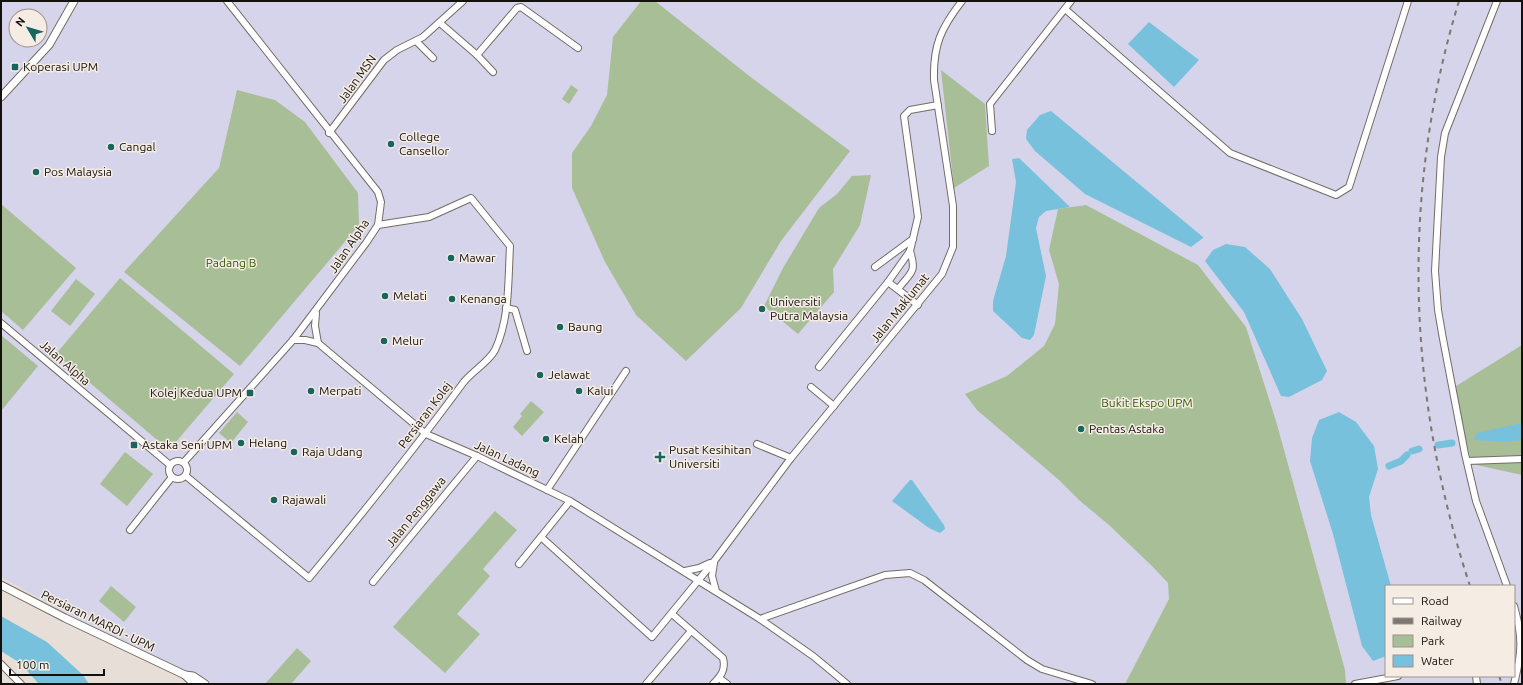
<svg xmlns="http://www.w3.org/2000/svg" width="1523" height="685" font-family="Ubuntu,sans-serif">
  <rect width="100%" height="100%" fill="#e7dfd7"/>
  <path fill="#d6d4ea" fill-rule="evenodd" d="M1 1H1522V684H212L74 617 1 577ZM16 16H40V40H16ZM1386 586H1514V676H1386Z"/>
  <g fill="#a8be97">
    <path d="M641 1H655L748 75 850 151 781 241 741 308 686 361 636 315 605 262 572 188V153L591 126 607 95 613 37Z"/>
    <path d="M941 70 985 104 989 166 954 188Z"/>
    <path d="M571 85 578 90 569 104 562 99Z"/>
    <path d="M237 90 275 100 305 122 358 193 359 225 240 366 124 272 219 168Z"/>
    <path d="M871 175 860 225 833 269 834 292 798 334 764 306 783 268 819 208 837 194 852 176Z"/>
    <path d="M1 204 76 268 23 330 1 311Z"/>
    <path d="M1086 205 1198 265 1246 327 1276 421 1345 670 1346 684H1125L1169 599 1168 583 1153 567 1109 525 1079 500 1059 480 977 410 965 394 1007 376 1044 346 1055 324 1059 284 1049 250 1058 209Z"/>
    <path d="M120 278 234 374 169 450 56 354Z"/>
    <path d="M76 279 95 294 70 326 51 311Z"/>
    <path d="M1 335 38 366 1 411Z"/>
    <path d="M1522 345V475L1472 464 1453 388Z"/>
    <path d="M531 401 544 412 522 436 513 427 522 416 520 414Z"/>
    <path d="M237 412 248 422 231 443 219 433Z"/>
    <path d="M125 452 153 474 127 506 100 484Z"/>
    <path d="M495 511 517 530 483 569 490 576 457 614 480 634 445 673 393 627Z"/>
    <path d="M111 586 136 607 124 622 99 601Z"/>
    <path d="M297 648 311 661 291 684H265Z"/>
  </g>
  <g fill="#78c1dd">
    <path d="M1149 22 1199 60 1174 87 1128 44Z"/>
    <path d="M1051 111 1203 237V238L1191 247 1085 194 1035 151 1026 139 1027 130 1040 115Z"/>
    <path d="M1019 158 1070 207 1046 211 1039 217 1036 228 1046 276 1034 335 1030 340 1022 338 993 311V301L1006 256 1016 182 1012 159Z"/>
    <path d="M1226 244 1245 247 1270 269 1302 319 1327 371 1322 380 1289 397 1281 396 1244 312 1205 261 1213 250Z"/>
    <path d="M1339 412 1356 422 1374 446 1378 469 1369 497 1371 515 1391 586H1386V656L1373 661 1362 646 1333 534 1310 461 1312 438 1319 420Z"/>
    <path d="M1522 423V440L1505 442 1474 440 1477 433Z"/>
    <path d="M910 480H912L944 525 945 529 940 533 929 528 892 501Z"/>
    <path d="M1 616 47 642 83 675 89 684 38 683 20 663 1 651Z"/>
  </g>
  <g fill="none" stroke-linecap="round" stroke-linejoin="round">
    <g stroke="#78c1dd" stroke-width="7">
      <path d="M1438 445 1452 443"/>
      <path d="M1412 451 1419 449"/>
      <path d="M1389 466 1401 461 1407 455"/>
    </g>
    <g stroke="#746c65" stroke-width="8">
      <g id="minor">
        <path d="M1497 1 1445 133 1441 157 1435 271 1438 310 1443 339 1465 454 1476 501 1507 586"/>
        <path d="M1065 9 1230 153 1336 195 1349 187 1408 1"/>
        <path d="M440 23 477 55 493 72"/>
        <path d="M416 41 433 58"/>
        <path d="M477 55 517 8 521 7 578 48"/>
        <path d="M992 131 990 104 1071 1"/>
        <path d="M329 133 384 60 397 50 423 37 463 1"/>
        <path d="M875 267 913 239"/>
        <path d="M898 289C911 272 917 273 910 251"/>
        <path d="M918 305 888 282 910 251 918 217 904 116 910 110 938 105"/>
        <path d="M506 308 515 310 527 351"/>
        <path d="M316 313 315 326 318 343"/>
        <path d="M1 323 170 465"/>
        <path d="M293 340H305L318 343 426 434 477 456 570 501 760 619 813 656 847 684"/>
        <path d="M819 367 888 282"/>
        <path d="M811 387 834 406"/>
        <path d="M757 444 791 458"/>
        <circle cx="178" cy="470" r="9"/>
        <path d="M1467 461 1522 459"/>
        <path d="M184 462 293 340 366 243 378 225 381 202 378 192 227 1"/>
        <path d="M186 476 309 578C362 514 414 450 463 383 472 371 488 363 495 350 510 318 508 280 510 246L471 198 429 217 378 225"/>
        <path d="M547 490 626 371"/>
        <path d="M130 530 172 477"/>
        <path d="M541 537 652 637 715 560 791 458 942 274 953 247V206L934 80C933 45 941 28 962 1"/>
        <path d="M714 563 712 576 716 591"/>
        <path d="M519 564 570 501"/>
        <path d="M685 571 699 568 710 563"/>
        <path d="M373 582 477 456"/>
        <path d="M1514 606C1523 638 1522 652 1514 684"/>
        <path d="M672 614 723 658C726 670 721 676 713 684"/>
        <path d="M760 619 885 575 910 573 924 580 1027 660 1042 669 1092 684"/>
        <path d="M1 664 21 684"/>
        <path d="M1476 676 1477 684"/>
        <path d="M719 678 727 684"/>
        <path d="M646 684 691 631"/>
        <path d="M1355 684 1398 676"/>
      </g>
    </g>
    <g stroke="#746c65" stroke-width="9">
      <g id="tertiary">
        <path d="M1 97 49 45 74 1"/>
        <path d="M1 585 65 618 185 675 193 676 205 684"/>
        <path d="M185 675 194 684"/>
      </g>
    </g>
    <use href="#minor" stroke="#fff" stroke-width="6"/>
    <use href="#tertiary" stroke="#fff" stroke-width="7"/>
    <g stroke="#7c7771" stroke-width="2" stroke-dasharray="5 5" stroke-linecap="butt">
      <path d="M1459 1C1400 195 1407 394 1470 586"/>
      <path d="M1499 676 1502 684"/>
    </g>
  </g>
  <g fill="#18655f" stroke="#f5ece4" stroke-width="1.5">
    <rect x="11" y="63" width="8" height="8" rx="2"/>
    <circle cx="391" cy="144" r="4"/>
    <circle cx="111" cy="147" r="4"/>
    <circle cx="36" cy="172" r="4"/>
    <circle cx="451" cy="258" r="4"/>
    <circle cx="385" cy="296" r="4"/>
    <circle cx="452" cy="299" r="4"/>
    <circle cx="762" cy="309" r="4"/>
    <circle cx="560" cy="327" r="4"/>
    <circle cx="384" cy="341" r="4"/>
    <circle cx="540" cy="375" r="4"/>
    <circle cx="311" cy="391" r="4"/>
    <circle cx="579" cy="391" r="4"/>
    <rect x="246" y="389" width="8" height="8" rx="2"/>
    <circle cx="1081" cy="429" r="4"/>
    <circle cx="546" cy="439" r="4"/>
    <circle cx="241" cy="443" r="4"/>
    <rect x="130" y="441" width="8" height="8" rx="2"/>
    <circle cx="294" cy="452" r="4"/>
    <path d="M658 451h4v4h4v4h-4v4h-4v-4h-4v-4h4z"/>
    <circle cx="274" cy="500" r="4"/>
  </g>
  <g text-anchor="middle" stroke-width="3" stroke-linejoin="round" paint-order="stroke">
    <g font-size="12" fill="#13100d" stroke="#f5ece4" text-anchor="start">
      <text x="23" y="71">Koperasi UPM</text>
      <text x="399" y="141">College<tspan x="399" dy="14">Cansellor</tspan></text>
      <text x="119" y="151">Cangal</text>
      <text x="44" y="176">Pos Malaysia</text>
      <text x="459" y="262">Mawar</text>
      <text x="393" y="300">Melati</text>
      <text x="460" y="303">Kenanga</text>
      <text x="770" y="306">Universiti<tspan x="770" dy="14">Putra Malaysia</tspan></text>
      <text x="568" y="331">Baung</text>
      <text x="392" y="345">Melur</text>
      <text x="548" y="379">Jelawat</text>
      <text x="319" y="395">Merpati</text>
      <text x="587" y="395">Kalui</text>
      <text x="242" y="397" text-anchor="end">Kolej Kedua UPM</text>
      <text x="1089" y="433">Pentas Astaka</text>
      <text x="554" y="443">Kelah</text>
      <text x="249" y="447">Helang</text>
      <text x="142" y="449">Astaka Seni UPM</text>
      <text x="669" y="454">Pusat Kesihitan<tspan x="669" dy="14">Universiti</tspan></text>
      <text x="302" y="456">Raja Udang</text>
      <text x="282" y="504">Rajawali</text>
    </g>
    <g font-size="12" fill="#13100d" stroke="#f5ece4">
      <text transform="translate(357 79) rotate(-54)" y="4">Jalan MSN</text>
      <text transform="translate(349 246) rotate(-56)" y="4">Jalan Alpha</text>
      <text transform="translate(900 308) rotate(-51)" y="4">Jalan Maklumat</text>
      <text transform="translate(65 363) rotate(41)" y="4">Jalan Alpha</text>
      <text transform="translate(425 415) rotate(-53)" y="4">Persiaran Kolej</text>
      <text transform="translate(507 459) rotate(25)" y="4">Jalan Ladang</text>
      <text transform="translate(416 512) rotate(-51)" y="4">Jalan Penggawa</text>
      <text transform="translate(98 621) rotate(26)" y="4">Persiaran MARDI - UPM</text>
    </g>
    <g font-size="12" fill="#345802" stroke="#f5ece4">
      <text x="231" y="267">Padang B</text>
      <text x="1147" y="407">Bukit Ekspo UPM</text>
    </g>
  </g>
  <rect width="1523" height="685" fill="none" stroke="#13100d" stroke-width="4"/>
  <rect x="1385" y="585" width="130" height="92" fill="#f5ece4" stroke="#9b948e"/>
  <rect x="1393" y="598" width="20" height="6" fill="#ffffff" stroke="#9b948e"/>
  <text x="1421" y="605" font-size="12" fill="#13100d">Road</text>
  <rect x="1393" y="618" width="20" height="6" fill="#7c7771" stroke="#9b948e"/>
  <text x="1421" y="625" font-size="12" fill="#13100d">Railway</text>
  <rect x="1393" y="635" width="20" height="12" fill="#a8be97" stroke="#9b948e"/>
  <text x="1421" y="645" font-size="12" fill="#13100d">Park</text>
  <rect x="1393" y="655" width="20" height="12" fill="#78c1dd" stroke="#9b948e"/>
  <text x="1421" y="665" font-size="12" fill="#13100d">Water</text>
  <g transform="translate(28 28) rotate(308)"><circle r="19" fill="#f5ece4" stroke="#9b948e"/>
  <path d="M0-3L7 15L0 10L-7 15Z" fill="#18655f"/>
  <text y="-6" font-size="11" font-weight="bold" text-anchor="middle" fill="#13100d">N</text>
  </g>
  <path d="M10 669v6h94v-6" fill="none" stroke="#13100d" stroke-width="2"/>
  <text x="16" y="669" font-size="12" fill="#13100d" stroke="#f5ece4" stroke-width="3" paint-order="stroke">100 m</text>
</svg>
